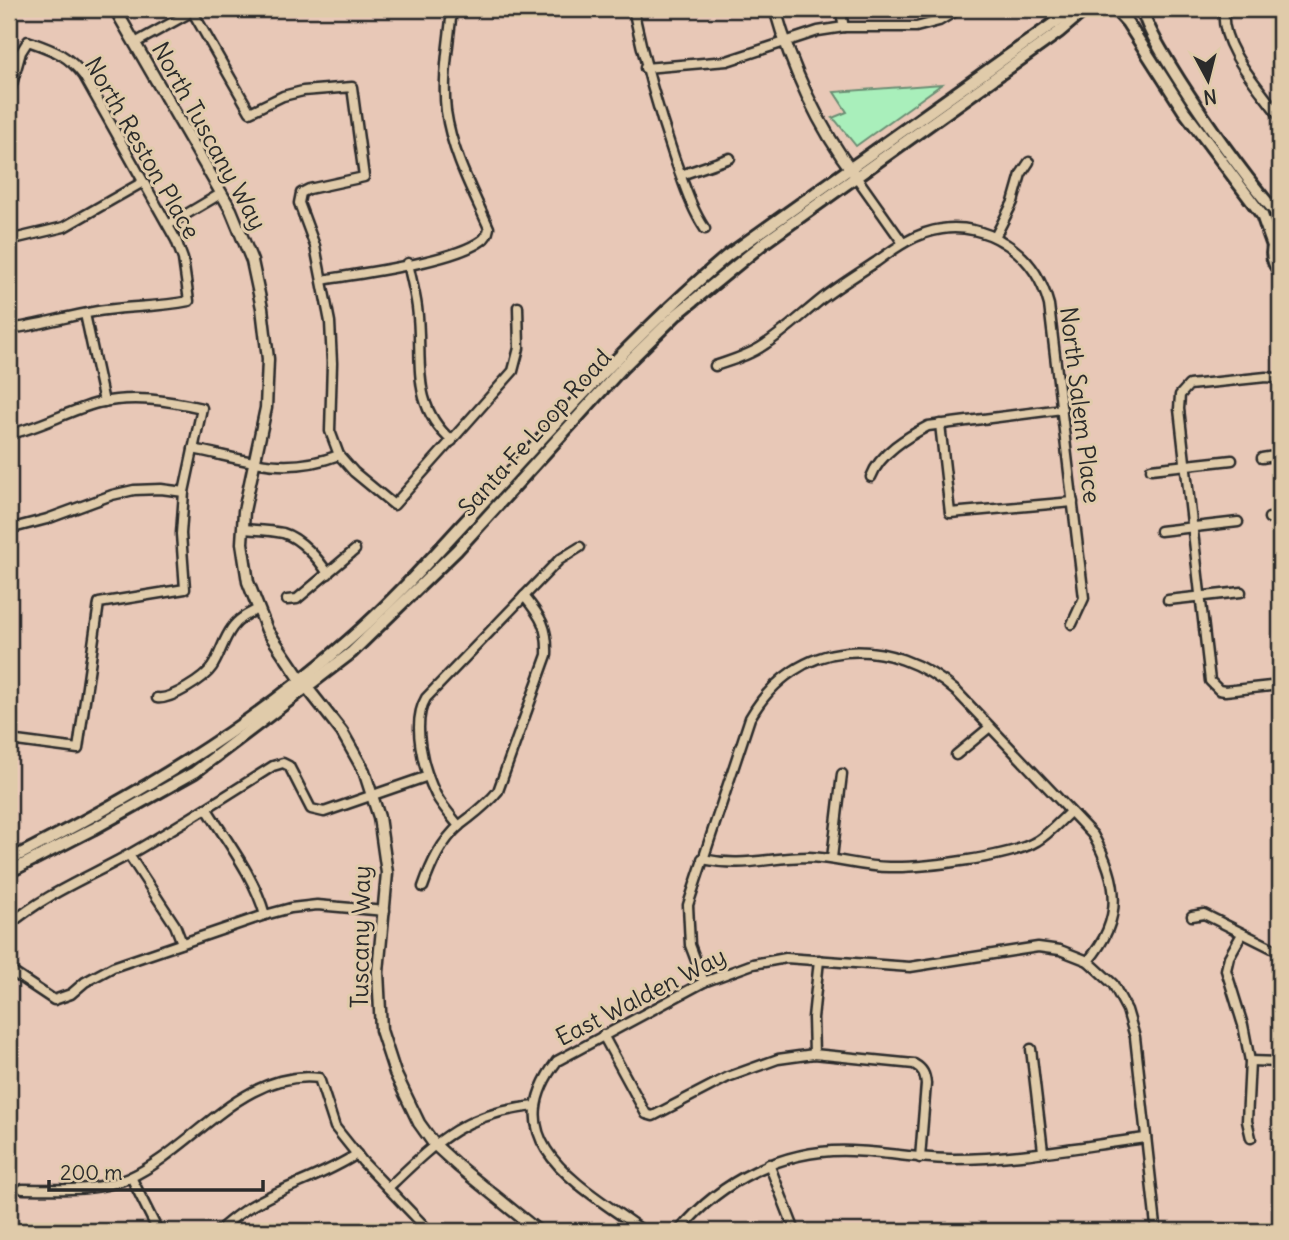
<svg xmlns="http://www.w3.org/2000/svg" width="1289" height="1240" font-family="Delius,sans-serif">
  <rect width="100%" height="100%" fill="#e8c8b7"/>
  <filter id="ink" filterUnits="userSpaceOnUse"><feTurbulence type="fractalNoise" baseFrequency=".0143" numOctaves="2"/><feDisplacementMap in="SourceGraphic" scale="14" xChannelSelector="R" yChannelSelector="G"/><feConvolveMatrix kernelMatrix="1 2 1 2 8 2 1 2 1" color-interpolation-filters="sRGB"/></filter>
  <g filter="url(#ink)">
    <path fill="#a9efbb" stroke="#6a8d73" stroke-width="2" d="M942 84 856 146 836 121 832 118 847 112 834 92Z"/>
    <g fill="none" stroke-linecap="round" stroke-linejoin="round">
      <g stroke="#2b2b2b" stroke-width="13">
        <g id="minor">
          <path d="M191 9 250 112 283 96 303 91 352 87 364 177 309 189 301 193 299 203 315 246 330 322 332 363 330 431 339 455 354 472 394 505 513 371 519 348 518 307"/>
          <path d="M633 9C644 61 658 110 675 160 684 184 691 208 705 229"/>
          <path d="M840 9 844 27"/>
          <path d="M1224 9C1219 47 1259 87 1280 117"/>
          <path d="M135 43 193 11"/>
          <path d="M645 68 727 61 818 31 844 27H916L939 21 959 9"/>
          <path d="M9 95 21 52 28 41C53 50 67 54 84 76L176 240 183 259 189 301C159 307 135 306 106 310 73 314 42 325 9 329"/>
          <path d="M9 139H12"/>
          <path d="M681 175 730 158"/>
          <path d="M857 178 903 243"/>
          <path d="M168 225 222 193"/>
          <path d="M995 237 1013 202 1021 174 1029 162"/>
          <path d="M9 240 64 227 143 182"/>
          <path d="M408 263C411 278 415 292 417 307 424 358 408 403 452 441"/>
          <path d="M323 280C361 273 452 262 481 241 486 238 488 234 489 228 472 190 452 153 446 111 442 78 449 42 452 9"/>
          <path d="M85 314 104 402"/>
          <path d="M715 366C732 360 750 355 764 345 785 331 803 314 823 298 840 285 858 274 876 262 895 248 917 232 942 229 963 226 986 231 1003 242 1027 256 1042 279 1049 305L1084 598 1072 624"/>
          <path d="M1280 381 1276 378 1266 377 1189 385 1180 395 1179 409 1210 681 1219 690 1225 691 1280 685"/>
          <path d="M940 424 950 513 1073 502"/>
          <path d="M9 434C40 428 67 411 98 403 133 395 167 400 202 408L184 492 181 534 185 589 99 603 78 749 9 740"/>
          <path d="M193 449C248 460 284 476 339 455"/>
          <path d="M1262 458 1280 455"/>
          <path d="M1151 469 1232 460"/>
          <path d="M871 477C880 453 907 437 928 426L1062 409"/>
          <path d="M1269 518 1280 517"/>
          <path d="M9 529 47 519 112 495 134 490 161 489 184 492"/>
          <path d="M243 529C256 530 270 530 283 533 300 538 319 559 328 574"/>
          <path d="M1160 531 1238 522"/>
          <path d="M287 600 297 599 355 550"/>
          <path d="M1168 600 1241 592"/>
          <path d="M157 698C171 700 204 679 212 667 220 655 223 640 232 628 238 619 248 614 258 609"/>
          <path d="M956 755 990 727"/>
          <path d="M207 809C228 843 254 876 265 915"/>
          <path d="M459 826C451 816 442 806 436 795 423 769 411 723 426 698L559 560 580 547"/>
          <path d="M129 855 175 925 182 943"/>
          <path d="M832 858 842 774"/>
          <path d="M702 859C744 868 769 857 809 857 837 858 862 867 889 867 921 868 1012 857 1037 841 1049 834 1059 822 1069 813"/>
          <path d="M423 887C431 864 441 842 460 825 475 813 485 807 498 791L547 655C548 627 541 617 524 596"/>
          <path d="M1192 916 1204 914 1280 952"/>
          <path d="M9 925C45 894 89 877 130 854 179 826 226 796 273 766L283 763 289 766 311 809 324 812 428 776"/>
          <path d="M1242 934 1229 957 1226 970 1243 1025 1250 1061 1247 1121 1251 1138"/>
          <path d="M9 970 54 1000 71 994 85 982 113 967 265 915 291 908 317 905 385 911"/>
          <path d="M704 982 690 945 688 905 750 718C797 636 890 633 957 692L1093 835C1119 881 1124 919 1088 961"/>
          <path d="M603 1035 646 1114 653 1116 728 1077 778 1059 814 1054 914 1064C923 1069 925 1074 926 1084L920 1158"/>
          <path d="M1031 1049 1043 1151"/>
          <path d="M814 1054 813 1018 819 960"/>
          <path d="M1250 1061 1280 1062"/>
          <path d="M769 1164 795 1231"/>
          <path d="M131 1177 158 1231"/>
          <path d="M388 1188C437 1141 464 1113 535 1106"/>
          <path d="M23 1189C59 1189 96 1192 129 1178 193 1149 242 1069 319 1078L335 1127 363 1162 429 1231"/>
          <path d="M218 1231C225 1225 232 1219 239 1214 274 1189 319 1179 357 1154"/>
          <path d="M412 1231 422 1224"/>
          <path d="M643 1231C584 1187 494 1144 557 1061L704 982 753 964 786 958 910 967 1038 947 1060 950 1088 961 1113 984 1127 1010 1135 1037 1156 1226 1154 1231"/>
          <path d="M679 1231C721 1180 785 1148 852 1151 886 1152 920 1159 954 1159 1018 1159 1082 1146 1146 1138"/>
        </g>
      </g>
      <g stroke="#2b2b2b" stroke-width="15">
        <g id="tertiary">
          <path d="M115 9 231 210 252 261 262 308 268 359 266 408 244 511 242 543 248 582 267 630 301 680 342 732 364 771 379 817 387 873 378 972 381 1030 395 1073 419 1123 434 1144 458 1166 538 1231"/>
          <path d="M775 9C791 66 818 127 855 175"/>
        </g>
      </g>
      <g stroke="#2b2b2b" stroke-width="16">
        <g id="secondary">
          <path d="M1115 9 1127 22 1184 111 1262 215 1273 246"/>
          <path d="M1143 9C1144 38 1254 193 1280 216"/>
          <path d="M1280 236C1269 247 1270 260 1280 272"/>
          <path d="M9 860C132 798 245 732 349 640 394 601 434 555 475 511 556 423 635 334 727 256L1074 9"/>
          <path d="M9 872 93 829 195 772 351 653 457 550 623 367 676 315 765 242 1059 32 1086 9"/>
        </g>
      </g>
      <use href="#minor" stroke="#e0cbaa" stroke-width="8"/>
      <use href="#tertiary" stroke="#e0cbaa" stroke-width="10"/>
      <use href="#secondary" stroke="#e0cbaa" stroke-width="10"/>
    </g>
  </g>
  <g text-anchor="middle" stroke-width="6" stroke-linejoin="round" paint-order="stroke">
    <g font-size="24" fill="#2b2b2b" stroke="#e0cbaa">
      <text transform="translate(209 136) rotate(61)" y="8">North Tuscany Way</text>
      <text transform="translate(142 148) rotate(60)" y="8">North Reston Place</text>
      <text transform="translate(1080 405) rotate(83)" y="8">North Salem Place</text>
      <text transform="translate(535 433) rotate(-48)" y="8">Santa Fe Loop Road</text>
      <text transform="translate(361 937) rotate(-89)" y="8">Tuscany Way</text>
      <text transform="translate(641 997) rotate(-27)" y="8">East Walden Way</text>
    </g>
  </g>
  <rect width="1289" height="1240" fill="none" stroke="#e0cbaa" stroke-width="35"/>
  <rect x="18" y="18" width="1254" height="1205" fill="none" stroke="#2b2b2b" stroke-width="2.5" filter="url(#ink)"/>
  <g transform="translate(1208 80) rotate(173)" stroke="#e0cbaa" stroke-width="5" paint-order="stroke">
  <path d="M0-5L12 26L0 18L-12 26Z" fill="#2b2b2b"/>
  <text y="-10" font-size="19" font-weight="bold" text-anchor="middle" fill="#2b2b2b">N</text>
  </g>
  <path d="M49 1180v10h214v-10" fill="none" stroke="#2b2b2b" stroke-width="3.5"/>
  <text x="60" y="1180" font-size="21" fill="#2b2b2b" stroke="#e0cbaa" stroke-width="5" paint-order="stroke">200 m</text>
</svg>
